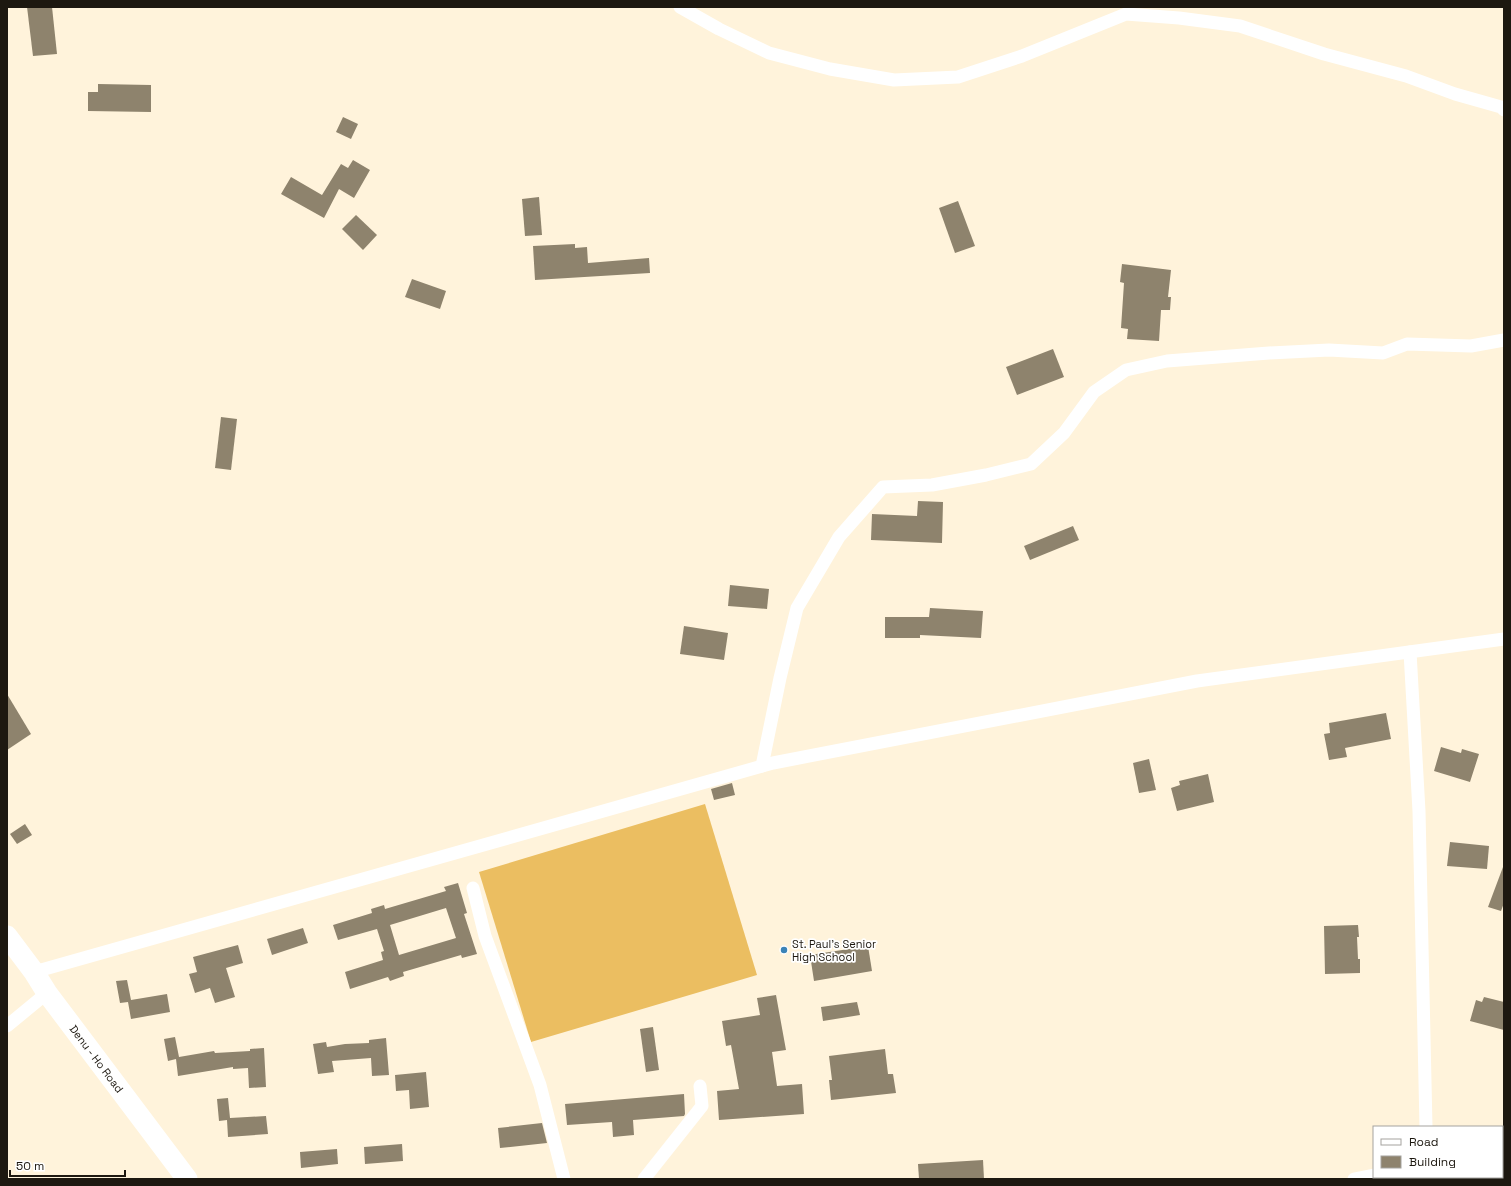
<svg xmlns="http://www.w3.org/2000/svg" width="1511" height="1186" font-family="'Space Grotesk',sans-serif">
  <rect width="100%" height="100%" fill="#fff3db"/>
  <path fill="#ebbe61" d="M705 804 757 975 531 1042 479 872Z"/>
  <g fill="#8e836d" fill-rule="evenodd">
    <path d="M27 7H52L57 54 33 56Z"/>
    <path d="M98 84 151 85V112L88 111V92H98Z"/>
    <path d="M343 117 358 124 351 139 336 132Z"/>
    <path d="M353 160 370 170 354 198 339 189 324 218 281 194 291 177 322 195 341 164 348 168Z"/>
    <path d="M539 197 542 235 525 236 522 199Z"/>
    <path d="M958 201 975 246 955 253 939 208Z"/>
    <path d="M356 215 377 235 363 250 342 229Z"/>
    <path d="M575 244V248L587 247 588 263 649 258 650 273 535 280 533 246Z"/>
    <path d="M1122 264 1171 270 1168 297H1171L1170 310H1161L1159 341 1127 339 1128 329 1121 328 1124 283 1120 282Z"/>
    <path d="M412 279 446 291 440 309 405 297Z"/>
    <path d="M1053 349 1064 377 1017 395 1006 367Z"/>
    <path d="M221 417 237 419 231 470 215 468Z"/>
    <path d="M918 501 943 502 942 543 871 540 872 514 917 516Z"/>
    <path d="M1073 526 1079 540 1030 560 1024 546Z"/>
    <path d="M730 585 769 589 767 609 728 606Z"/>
    <path d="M930 608 983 611 981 638 920 635V638H885V617H929Z"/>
    <path d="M684 626 728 633 724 660 680 654Z"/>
    <path d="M7 694 31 734 7 750Z"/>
    <path d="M1386 713 1391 739 1345 748 1347 757 1329 760 1324 734 1330 733 1329 723Z"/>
    <path d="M1441 747 1461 753 1462 749 1479 754 1470 782 1434 771Z"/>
    <path d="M1149 759 1156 790 1139 793 1133 763Z"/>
    <path d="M1208 774 1214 802 1177 811 1171 788 1180 785 1179 781Z"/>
    <path d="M732 783 735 795 714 800 711 789Z"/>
    <path d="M25 824 32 835 17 844 10 834Z"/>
    <path d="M1450 842 1489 846 1487 869 1447 866Z"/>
    <path d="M1503 867 1504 868V903L1501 911 1488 907Z"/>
    <path d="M458 883 467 913 464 914 477 954 462 958 461 955 403 972 404 976 390 981 388 977 350 989 345 972 383 960 381 952 384 951 377 929 338 940 333 925 372 913 371 909 384 905 385 909 446 891 444 887ZM446 908 456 938 399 955 390 925Z"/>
    <path d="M1358 925 1359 937H1357L1358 959H1360V973L1325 974 1324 926Z"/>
    <path d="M303 928 308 943 272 955 267 939Z"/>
    <path d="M238 945 243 963 226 968 235 997 215 1003 210 988 195 993 189 974 197 972 193 957Z"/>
    <path d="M868 946 872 971 814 981 810 955Z"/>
    <path d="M127 980 131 1000 167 994 170 1012 131 1019 128 1002 120 1003 116 981Z"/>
    <path d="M776 995 786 1050 772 1052 777 1086 802 1084 804 1114 719 1120 717 1091 739 1089 731 1045 726 1046 722 1021 760 1015 757 998Z"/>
    <path d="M1484 997 1504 1002V1030L1470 1021 1476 1000 1482 1002Z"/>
    <path d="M857 1002 860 1015 823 1021 821 1007Z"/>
    <path d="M653 1027 659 1070 646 1072 640 1029Z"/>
    <path d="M175 1037 179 1057 214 1051 215 1053 250 1051V1049L264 1048 266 1087 249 1088 248 1068 233 1069V1067L178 1076 176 1059 168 1061 164 1039Z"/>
    <path d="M386 1038 389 1075 372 1076 371 1058 332 1061 334 1072 318 1074 313 1044 326 1042 327 1047 345 1044 369 1043V1040Z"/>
    <path d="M885 1049 888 1074H893L896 1093 831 1100 829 1080H832L829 1056Z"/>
    <path d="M426 1072 429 1107 410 1109 409 1090 396 1091 395 1075Z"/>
    <path d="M684 1094 685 1114 684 1116 633 1120 634 1135 613 1137 612 1122 567 1125 565 1104Z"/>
    <path d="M228 1098 230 1118 266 1116 268 1134 228 1137 227 1120 219 1121 217 1099Z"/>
    <path d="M542 1123 547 1143 500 1148 498 1128Z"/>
    <path d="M402 1144 403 1161 365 1164 364 1147Z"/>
    <path d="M337 1149 338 1164 301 1168 300 1152Z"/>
    <path d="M983 1160 984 1179H919L918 1164Z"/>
  </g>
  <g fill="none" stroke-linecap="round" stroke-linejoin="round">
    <g stroke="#fff" stroke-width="13">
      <path d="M680 7 719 29 769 53 830 69 894 80 958 77 1022 56 1126 14 1179 18 1240 26 1324 54 1406 76 1455 94 1501 107 1504 110"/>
      <path d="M1410 652 1419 811 1426 1127"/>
      <path d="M762 766 780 678 797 608 839 537 883 487 932 485 986 475 1031 464 1064 433 1094 392 1126 370 1167 361 1269 353 1329 350 1383 353 1407 344 1471 346 1504 340"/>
      <path d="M473 888 485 936 540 1085 564 1179"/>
      <path d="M34 972 773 763 1197 681 1504 639"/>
      <path d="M7 1026 47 993"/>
      <path d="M644 1179 702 1106 700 1086"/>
      <path d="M1354 1179 1374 1175"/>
    </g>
    <path stroke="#fff" stroke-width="21" id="s1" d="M7 936 34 972 47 993 187 1179"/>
  </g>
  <circle fill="#3b83b7" stroke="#fff" stroke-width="1.5" cx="784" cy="950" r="4"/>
  <g text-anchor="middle" stroke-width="3.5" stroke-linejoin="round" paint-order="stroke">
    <g font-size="11" fill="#1d1810" stroke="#fff" text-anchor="start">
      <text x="792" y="948">St. Paul's Senior<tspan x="792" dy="13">High School</tspan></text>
    </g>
    <g font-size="11" fill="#1d1810" stroke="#fff">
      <text dy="4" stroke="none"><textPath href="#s1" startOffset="152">Denu - Ho Road</textPath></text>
    </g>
  </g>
  <rect width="1511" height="1186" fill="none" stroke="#1d1810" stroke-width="16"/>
  <rect x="1373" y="1126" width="130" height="52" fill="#ffffff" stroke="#a5a39f"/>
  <rect x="1381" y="1139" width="20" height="6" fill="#ffffff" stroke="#a5a39f"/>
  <text x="1409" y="1146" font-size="12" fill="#1d1810">Road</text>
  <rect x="1381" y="1156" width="20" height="12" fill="#8e836d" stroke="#a5a39f"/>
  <text x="1409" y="1166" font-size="12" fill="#1d1810">Building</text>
  <path d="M10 1170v6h115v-6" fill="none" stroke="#1d1810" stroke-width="2"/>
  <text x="16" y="1170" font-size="12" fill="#1d1810" stroke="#ffffff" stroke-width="3" paint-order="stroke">50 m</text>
</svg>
